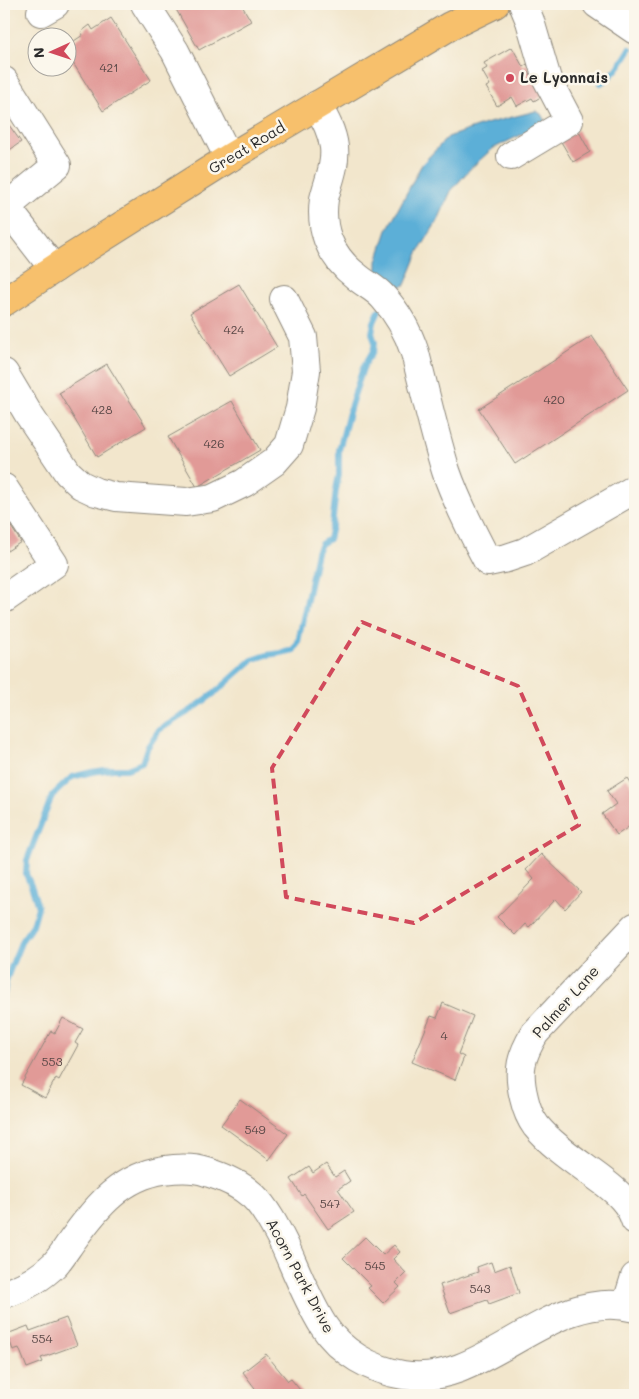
<svg xmlns="http://www.w3.org/2000/svg" width="639" height="1399" font-family="Mali,sans-serif">
  <rect width="100%" height="100%" fill="#fbf7ec"/>
  <filter id="ink" filterUnits="userSpaceOnUse"><feTurbulence type="fractalNoise" baseFrequency=".02" numOctaves="2"/><feDisplacementMap in="SourceGraphic" scale="10" xChannelSelector="R" yChannelSelector="G"/><feConvolveMatrix kernelMatrix="1 2 1 2 8 2 1 2 1" color-interpolation-filters="sRGB"/></filter>
  <filter id="wash" filterUnits="userSpaceOnUse"><feTurbulence type="fractalNoise" baseFrequency=".0096" numOctaves="4" result="noise"/><feDisplacementMap in="SourceGraphic" scale="20" xChannelSelector="R" yChannelSelector="G"/><feGaussianBlur stdDeviation="1.12" result="paint"/><feColorMatrix in="noise" values="0 0 0 0 0 0 0 0 0 0 0 0 0 0 0 0 0 1.4 0 .05"/><feComposite in="paint" operator="in"/></filter>
  <g filter="url(#wash)">
    <rect width="100%" height="100%" fill="#f2e6cc"/>
    <path fill="#5bafd7" stroke="#436d81" d="M536 111 541 114 545 121 531 130 492 149 469 170 451 191 439 218 418 253 405 285 395 288 377 274V261L387 230 422 164 448 137 485 124Z"/>
    <g fill="none" stroke-linecap="round" stroke-linejoin="round">
      <g stroke="#5bafd7" stroke-width="6">
        <path d="M601 83C615 75 622 62 630 49"/>
        <path d="M4 994 6 981 13 962 22 940 33 925 38 907 32 888 26 874 27 860 52 796 72 777 92 772 112 769H127L142 763 147 748 159 730 193 709 216 692 252 660 267 655 281 653 294 650 298 642 317 552 321 544 329 539 332 526 336 490 339 475V450L351 405 363 368 373 351 375 343 372 333 374 322 379 311"/>
      </g>
    </g>
    <g id="blocks">
      <g fill="#e19a97">
        <path d="M173 4H241L251 21 199 50Z"/>
        <path d="M111 18 151 80 103 111 68 55V45L83 35 81 32 90 25 93 30Z"/>
        <path d="M512 47 523 67 527 64 544 95 534 101 532 98 517 106 512 97 497 106 486 87 490 85 482 71 487 68 484 63Z"/>
        <path d="M4 118 21 142 4 154Z"/>
        <path d="M578 130 590 152 573 162 560 140Z"/>
        <path d="M239 284 277 347 229 376 190 313Z"/>
        <path d="M592 336 628 390 515 464 479 409Z"/>
        <path d="M107 364 146 427 97 457 59 393Z"/>
        <path d="M232 401 260 450 197 487 168 437Z"/>
        <path d="M4 516 21 542 4 553Z"/>
        <path d="M627 778 635 790V828L633 829 630 826 617 835 602 814 616 804 607 791Z"/>
        <path d="M541 854 581 892 565 909 556 899 529 927 525 924 515 935 497 917 534 879 526 870Z"/>
        <path d="M443 1003 473 1016 458 1054 464 1057 455 1080 412 1062 431 1016 437 1018Z"/>
        <path d="M63 1018 83 1029 75 1043 78 1045 59 1080 56 1078 45 1098 21 1085 51 1031 55 1033Z"/>
        <path d="M240 1099 288 1134 269 1160 221 1125Z"/>
        <path d="M326 1164 335 1177 344 1171 350 1181 338 1189 354 1212 328 1229 304 1194 302 1196 291 1179 309 1167 313 1173Z"/>
        <path d="M365 1237 383 1255 394 1245 400 1252 393 1259 406 1273 396 1283 400 1287 383 1303 368 1288 371 1286 343 1258Z"/>
        <path d="M491 1262 494 1271 510 1265 519 1293 489 1304 487 1300 450 1313 440 1285 478 1272 477 1267Z"/>
        <path d="M66 1318 77 1345 41 1358 43 1362 27 1368 19 1348 13 1350 7 1334 28 1326 30 1331Z"/>
        <path d="M266 1354 288 1381 291 1379 304 1395H260L243 1372Z"/>
      </g>
    </g>
  </g>
  <g filter="url(#ink)">
    <use href="#blocks" fill-opacity="0" stroke="#8e887c" stroke-width="1"/>
    <g fill="none" stroke-linecap="round" stroke-linejoin="round">
      <g stroke="#8e887c" stroke-width="30">
        <g id="minor">
          <path d="M145 4 175 51 229 158"/>
          <path d="M597 4 635 30"/>
          <path d="M41 12 55 4"/>
          <path d="M4 81 57 165 6 207"/>
          <path d="M317 105C325 119 332 131 334 147 336 166 328 182 324 199 322 213 323 227 328 240 334 255 344 267 356 276 365 284 375 288 383 297 398 313 408 332 415 353 425 392 434 432 446 471 457 503 472 532 488 562L507 558 525 552 635 489"/>
          <path d="M511 156 569 121 547 79 530 21 523 4"/>
          <path d="M4 209 6 207 54 269"/>
          <path d="M4 373 29 415 68 473 81 485 96 492 116 497 186 502 213 498 244 483 274 462 289 445 300 408 306 371 303 337 284 299"/>
          <path d="M4 488 54 564 4 599"/>
          <path d="M635 927 535 1033C521 1056 517 1070 524 1098 526 1107 530 1118 536 1126 553 1147 582 1165 604 1182 617 1192 630 1203 635 1220"/>
          <path d="M4 1294C23 1288 41 1278 55 1264 62 1256 68 1246 74 1238 97 1206 122 1176 164 1170 178 1168 193 1167 207 1172 224 1177 240 1184 253 1196 266 1208 277 1230 285 1246 297 1273 308 1301 323 1325 340 1352 372 1370 403 1375 485 1389 550 1285 635 1308"/>
          <path d="M626 1306 635 1277"/>
        </g>
      </g>
      <g stroke="#8e887c" stroke-width="30">
        <path id="major" d="M4 302 69 259 229 158 450 26 495 4"/>
      </g>
      <use href="#minor" stroke="#fff" stroke-width="28"/>
      <use href="#major" stroke="#f7c06c" stroke-width="28"/>
    </g>
  </g>
  <path fill="none" stroke="#d1495b" stroke-width="4" stroke-dasharray="10 6" stroke-linejoin="round" d="M362 622 518 686 579 825 414 923 286 897 272 768Z"/>
  <circle fill="#d1495b" stroke="#fbf7ec" stroke-width="2" cx="510" cy="78" r="5"/>
  <g text-anchor="middle" stroke-width="5" stroke-linejoin="round" paint-order="stroke">
    <g font-size="12" fill="#584746">
      <text x="109" y="72">421</text>
      <text x="234" y="334">424</text>
      <text x="554" y="404">420</text>
      <text x="102" y="414">428</text>
      <text x="214" y="448">426</text>
      <text x="444" y="1040">4</text>
      <text x="52" y="1066">553</text>
      <text x="255" y="1134">549</text>
      <text x="330" y="1208">547</text>
      <text x="375" y="1270">545</text>
      <text x="480" y="1293">543</text>
      <text x="42" y="1343">554</text>
    </g>
    <g font-size="15" font-weight="bold" fill="#2b2b2b" stroke="#fbf7ec" text-anchor="start">
      <text x="520" y="83">Le Lyonnais</text>
    </g>
    <g font-size="15" fill="#2b2b2b" stroke="#fbf7ec">
      <text transform="translate(247 148) rotate(-31)" y="5">Great Road</text>
      <text transform="translate(566 1002) rotate(-48)" y="5">Palmer Lane</text>
      <text transform="translate(300 1276) rotate(62)" y="5">Acorn Park Drive</text>
    </g>
  </g>
  <rect width="639" height="1399" fill="none" stroke="#fbf7ec" stroke-width="20"/>
  <g transform="translate(52 52) rotate(267)"><circle r="24" fill="#fbf7ec" stroke="#a8a59f"/>
  <path d="M0-4L9 19L0 12L-9 19Z" fill="#d1495b"/>
  <text y="-8" font-size="14" font-weight="bold" text-anchor="middle" fill="#2b2b2b">N</text>
  </g>
</svg>
